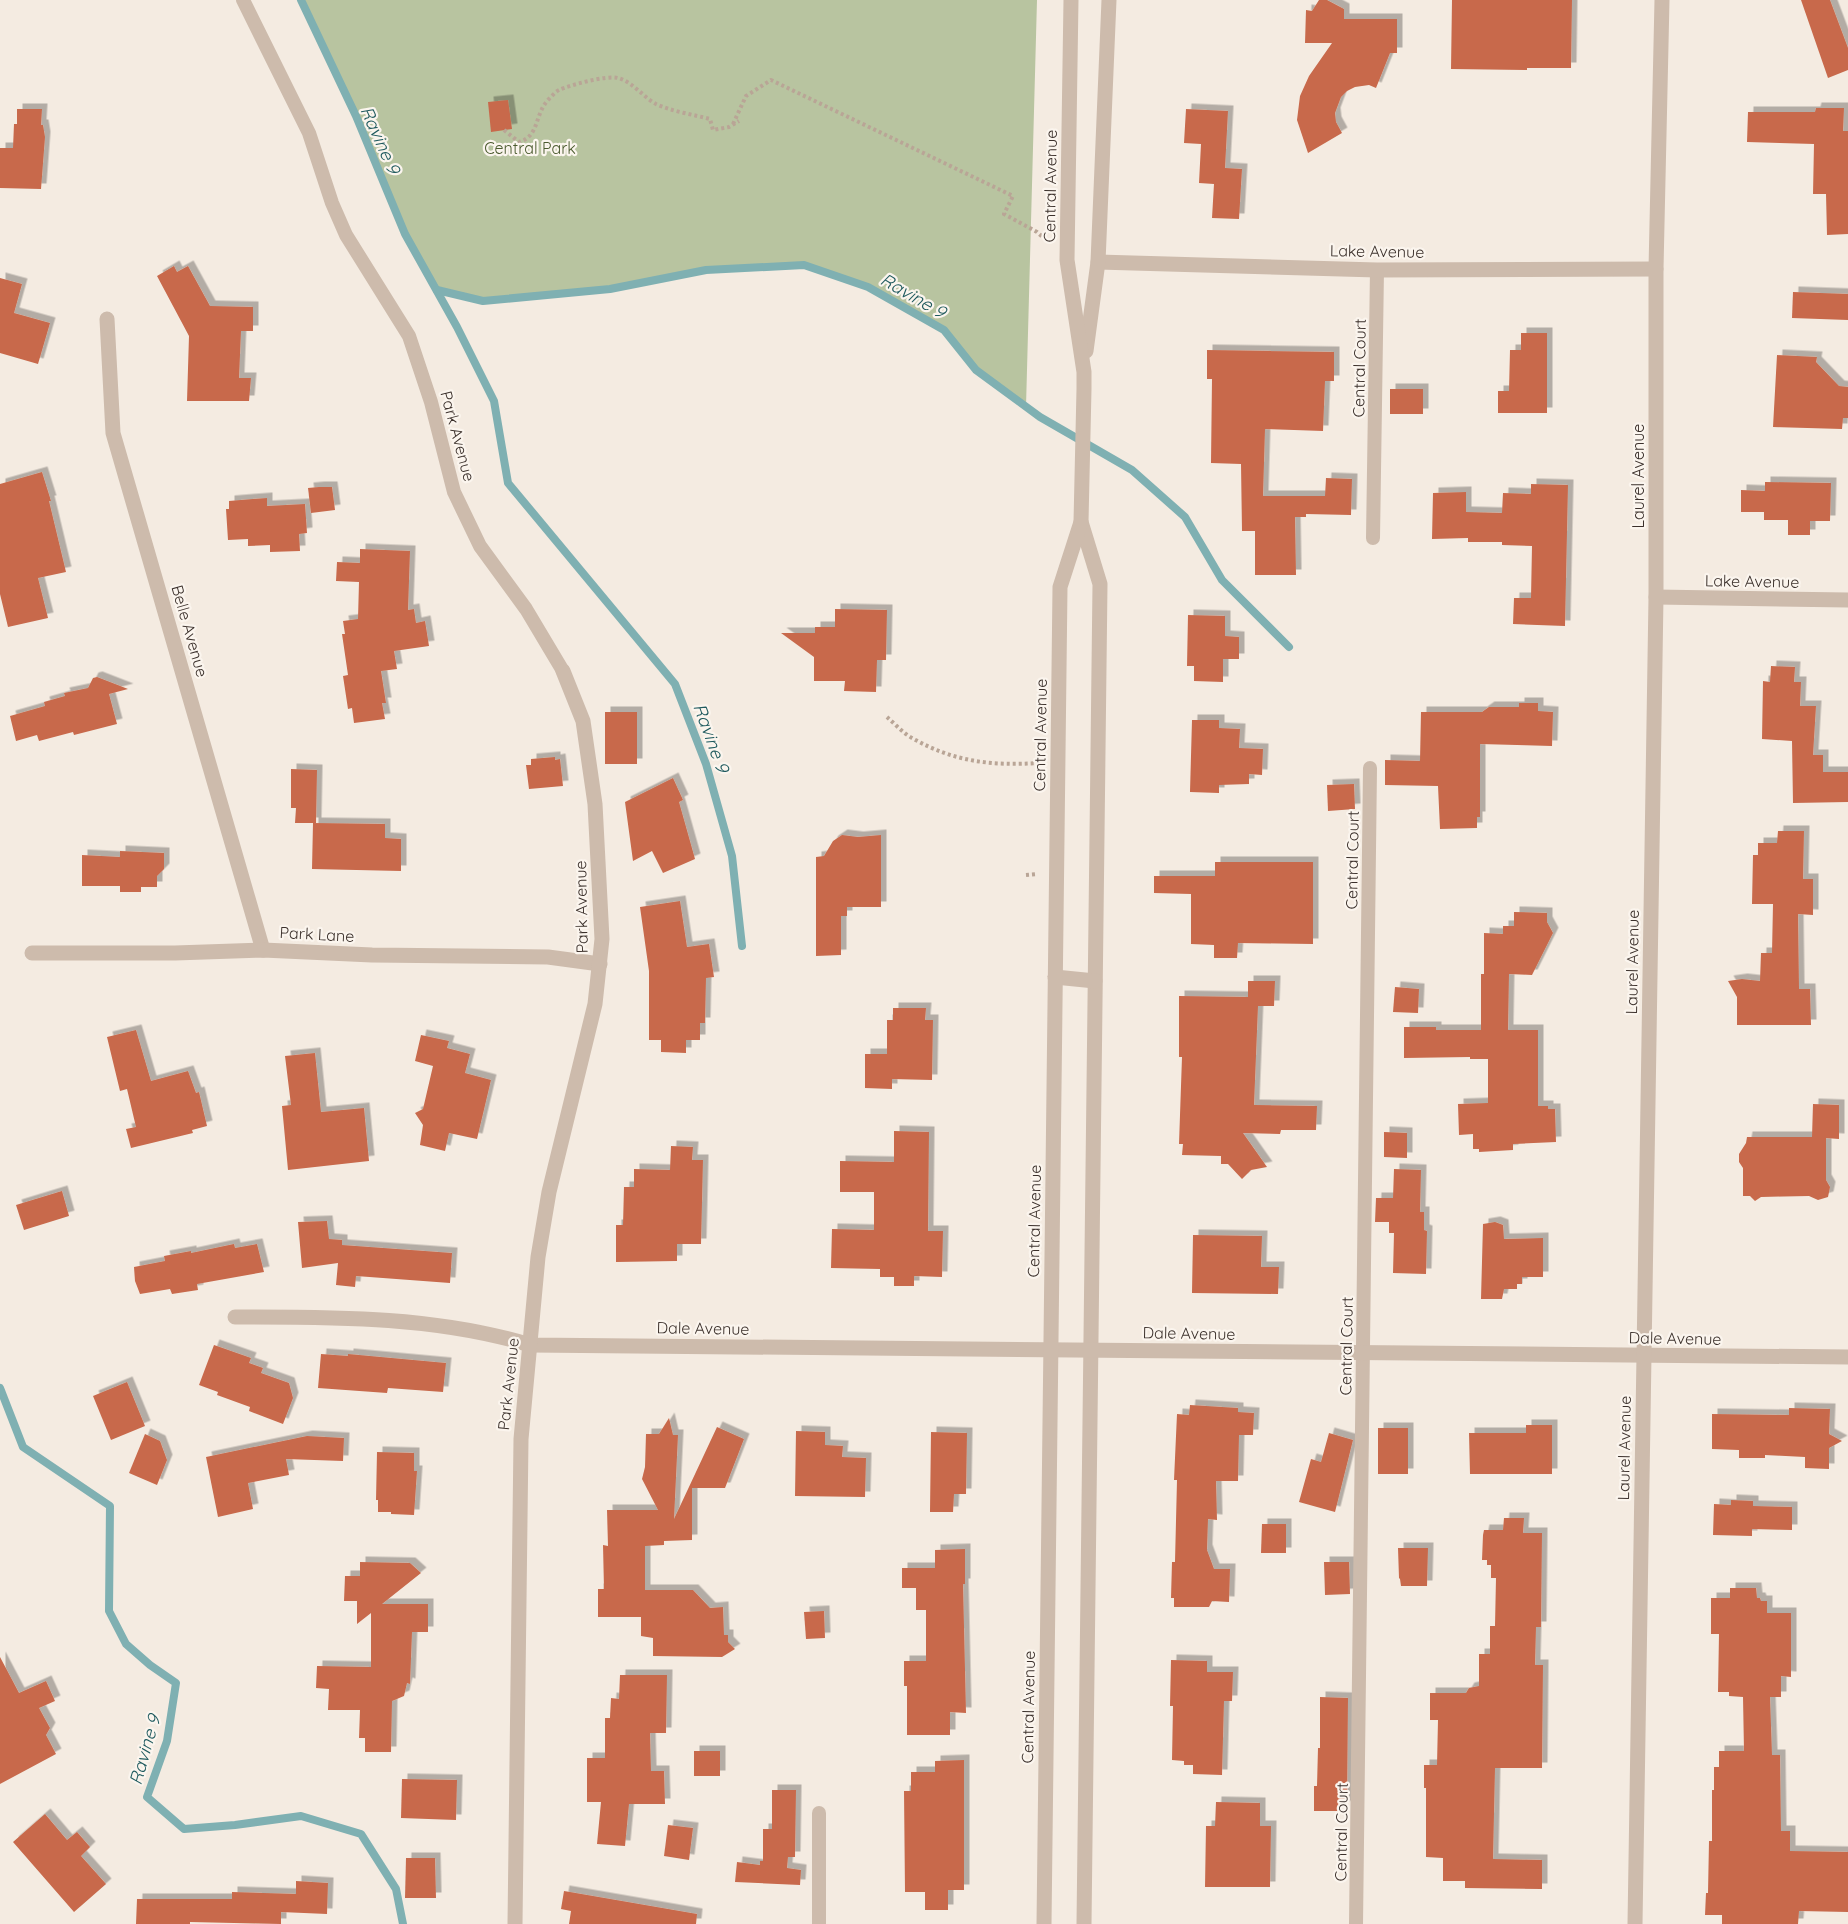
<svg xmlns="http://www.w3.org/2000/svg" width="1848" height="1924" font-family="Quicksand,sans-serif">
  <defs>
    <filter id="shadow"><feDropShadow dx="5.5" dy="-5.5" stdDeviation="0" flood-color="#0004"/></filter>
  </defs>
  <rect width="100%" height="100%" fill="#f4ebe1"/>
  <path fill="#b8c4a0" d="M301 0H1037L1026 407 976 370 944 330 868 287 804 265 706 270 610 289 483 301 437 290 405 234 356 116Z"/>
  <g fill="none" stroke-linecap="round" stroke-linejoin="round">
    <g stroke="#7fb0b2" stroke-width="8">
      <path d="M301 0 356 116 405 234 457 327 494 401 508 483 675 684 706 764 732 856 742 946"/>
      <path d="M437 290 483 301 610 289 706 270 804 265 868 287 944 330 976 370 1040 417 1132 470 1185 517 1222 580 1289 647"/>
      <path d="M0 1388 23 1447 110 1506 109 1611 126 1644 150 1665 176 1683 167 1741 147 1797 184 1829 235 1825 301 1816 361 1834 396 1889 403 1924"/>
    </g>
  </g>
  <g fill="#c8694b" filter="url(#shadow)">
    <path d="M1319 0H1327L1344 9V19H1397V53H1390L1376 88 1369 85 1355 87 1347 91 1341 97 1335 113 1336 122 1342 133 1308 153 1297 120 1300 96 1309 76 1332 43H1305L1306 10 1312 11Z"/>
    <path d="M1452 0H1572L1571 68H1527V70L1451 69Z"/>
    <path d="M1801 0H1830L1848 48V70L1828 78Z"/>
    <path d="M508 100 512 129 491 132 488 102Z"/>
    <path d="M1816 108H1844L1843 131H1848V234L1827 235 1826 194H1813L1814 144 1747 142 1748 112H1815Z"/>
    <path d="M17 109H42L41 125H43L45 137 41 189 0 188V148H13L14 124H17Z"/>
    <path d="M1186 109 1228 111 1225 168 1242 169 1239 219 1212 218 1214 184 1199 183 1201 144 1184 143Z"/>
    <path d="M174 266 177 272 188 266 210 306 253 307V331H241L239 378H251L249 401H187L189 336 157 276Z"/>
    <path d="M0 278 22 284 14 313 50 323 38 364 0 353Z"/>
    <path d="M1793 292 1848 294V320L1792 318Z"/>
    <path d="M1521 333H1547V413H1498V391H1509L1510 350H1521Z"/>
    <path d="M1207 350 1334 352V381H1325L1323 431 1265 429 1263 496H1325L1326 478 1352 479 1351 515 1306 514V517H1295L1296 575H1255V531H1242L1241 464 1211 463 1212 379H1207Z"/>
    <path d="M1777 355 1817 357 1816 362 1839 386 1848 387V418H1843L1842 429 1773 427Z"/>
    <rect x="1390" y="389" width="33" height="25"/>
    <path d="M42 472 51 501H49L66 572 38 578 48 618 8 627 0 594V484Z"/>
    <path d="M1765 482 1831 483 1830 521H1810V535H1788V520H1764V512H1741V490L1765 491Z"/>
    <path d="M1531 484 1568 485 1565 626 1513 624 1514 598H1531L1532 546 1502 545V542H1468V538L1432 539 1433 493 1466 492V512L1502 513 1503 493 1531 494Z"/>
    <path d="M319 487H332L335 510 311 513 308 488Z"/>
    <path d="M267 498V506L305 504 307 533 299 534 300 551 270 552V545L248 546V539L228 540 226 509H229V501Z"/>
    <path d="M360 549 410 551 408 610 414 609 416 623 425 621 429 646 394 651 397 669 381 671 386 703H382L385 719 354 723 352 708 348 709 343 676 348 675 342 634H345L343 621 358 619 359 582 336 581 337 562 360 563Z"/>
    <path d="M835 609 887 610 886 660H877L876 692 844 691 845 681H814V657L781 633H815V627H835Z"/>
    <path d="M1188 615 1225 616V636L1239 637V659H1223V682L1194 681V666H1187Z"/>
    <path d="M1771 666 1795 667 1794 682H1801L1800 706H1816L1813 755H1823V772H1848V802L1793 803 1792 741 1762 739 1763 681 1770 682Z"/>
    <path d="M97 677 128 689 109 694 117 724 74 735 73 732 39 741 37 735 16 741 10 716 45 706 44 702 65 696 64 693 88 688 93 678Z"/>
    <path d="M1519 703H1538V711L1553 712 1552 746 1480 744V817H1477V828L1440 829 1438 786 1385 785V760L1420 761 1421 712H1482L1489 707H1519Z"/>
    <rect x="605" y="712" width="32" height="52"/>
    <path d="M1192 720H1219V728L1240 729 1239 748 1263 749 1262 775 1249 774V784L1219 785V793L1190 792Z"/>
    <path d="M555 757V760L560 759 563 786 529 789 526 765H531V759Z"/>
    <path d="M291 769 317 770 316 823H295L296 808H291Z"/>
    <path d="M673 778 683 800 679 802 695 859 663 873 652 851 633 861 625 802Z"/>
    <path d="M1354 784 1355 809 1328 811 1327 785Z"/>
    <path d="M313 823 385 824V838L401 839V871L312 869Z"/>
    <path d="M1778 831H1804L1803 879H1813V915L1798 914 1799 989H1810L1811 1025H1737V997L1728 981 1742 979 1760 981 1761 953H1772L1773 904H1752L1753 855H1758V843H1777Z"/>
    <path d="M842 835 858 837 881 835V907H847V916H841V955L816 956V857L824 856 833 841Z"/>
    <path d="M120 851 164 853V869L157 876V887H141V892H120V886H82V855L120 857Z"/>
    <path d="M1215 862H1313V944L1238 943 1237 958H1214V945L1191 944V894L1154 893V876H1215Z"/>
    <path d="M680 901 687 947 709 944 714 977 706 978 705 1023H700V1040H686V1053L661 1052V1040H649V971L640 907Z"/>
    <path d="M1514 912 1547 913V922L1553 933 1532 975 1509 974 1508 1030H1538V1106H1548V1109H1555L1556 1142 1513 1144V1150L1479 1152V1149H1473V1134L1459 1135 1458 1104 1488 1103V1059H1470V1057L1404 1058V1027H1436V1030H1481V974H1484V933L1503 934V926H1514Z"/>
    <path d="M1248 981H1275L1274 1006H1258L1254 1105 1317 1106 1316 1130H1281L1280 1134 1243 1133 1267 1167 1251 1170 1242 1179 1228 1164H1221V1156L1182 1155 1183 1144H1179L1182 1057H1179V996L1248 997Z"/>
    <path d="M1395 987 1419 989 1418 1013 1393 1012Z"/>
    <path d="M893 1008H926L925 1020H933L932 1080 892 1079V1089L865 1088V1054H887V1020H893Z"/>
    <path d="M136 1030 151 1081 188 1071 196 1093 199 1092 207 1126 192 1130 193 1133 131 1148 126 1129 136 1127 127 1089 120 1091 107 1037Z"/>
    <path d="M421 1035 449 1041 447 1048 470 1054 465 1073 491 1080 477 1139 449 1133 445 1151 420 1145 423 1125 415 1113 423 1109 433 1066 415 1061Z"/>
    <path d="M315 1053 321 1112 364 1108 369 1161 288 1170 282 1106 291 1105 285 1056Z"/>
    <path d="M1813 1104 1839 1105V1139L1826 1138V1180L1830 1187 1828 1197 1818 1200 1809 1196 1761 1197 1755 1201 1750 1196H1743V1168L1739 1162V1154L1746 1143 1747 1137H1812Z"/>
    <path d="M894 1131 929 1132 928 1231H943L942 1277 914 1276V1286H894V1277H880V1269L831 1268 832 1229 874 1230V1192H840V1161L894 1162Z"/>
    <path d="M1384 1132 1407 1133V1158L1384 1157Z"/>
    <path d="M671 1146 693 1147 692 1160H703L701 1244H677V1261L616 1262V1225H623L624 1187H634V1169L670 1170Z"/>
    <path d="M1394 1169 1421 1170 1420 1212H1424V1230L1427 1231 1426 1274 1393 1273 1394 1233H1389V1222H1375L1376 1198H1393Z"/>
    <path d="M62 1191 69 1216 24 1230 16 1205Z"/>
    <path d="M327 1221 329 1239 342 1240V1245L452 1253 450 1283 356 1276 355 1287 336 1285 338 1263 302 1268 298 1222Z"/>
    <path d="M1495 1222 1503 1225 1504 1239 1543 1238V1277H1522V1284H1517V1289H1504L1502 1299H1481L1483 1224Z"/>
    <path d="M1193 1235 1262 1236 1261 1267H1279L1278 1294 1192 1293Z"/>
    <path d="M234 1244 235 1248 257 1244 264 1272 197 1284 198 1290 172 1294 170 1289 140 1294 135 1281 134 1267 165 1261 164 1256 191 1251V1253Z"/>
    <path d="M214 1345 251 1358 249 1363 263 1368 261 1373 289 1383 293 1398 283 1424 249 1411 250 1407 217 1395 218 1392 199 1385Z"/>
    <path d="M321 1354 348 1356V1354L446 1363 443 1392 388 1388 387 1393 318 1388Z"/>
    <path d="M127 1382 145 1426 111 1440 93 1396Z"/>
    <path d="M1190 1405 1238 1408V1412L1254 1413 1253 1435H1239L1238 1481H1216L1217 1520 1208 1519 1207 1550 1214 1569H1230L1229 1602 1212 1601 1209 1607H1174V1598H1171L1172 1562H1175L1177 1480H1174L1177 1414 1189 1415Z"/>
    <path d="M1789 1408 1830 1409 1829 1434 1842 1441 1829 1448V1469L1805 1468V1457L1765 1455V1458H1739V1450L1712 1449V1414L1789 1415Z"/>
    <path d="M669 1418 673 1435H678L674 1519 717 1427 744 1439 725 1488H692V1540L664 1541V1545L645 1546V1590H693L710 1608 723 1607 724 1635H728V1642L735 1649 722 1657 653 1656V1638L641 1636V1617H598V1589H604L603 1545 608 1546 607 1510H658L642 1479 645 1467 646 1434H659Z"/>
    <path d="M1526 1425H1552V1474H1470L1469 1433H1526Z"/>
    <rect x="1378" y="1428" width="30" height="46"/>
    <path d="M796 1431 825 1432V1445L843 1446 842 1457 866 1458 865 1497 795 1496Z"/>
    <path d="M931 1432 967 1433 966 1494H954L953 1512H930Z"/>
    <path d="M1329 1433 1353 1440 1335 1512 1299 1502 1311 1459 1321 1462Z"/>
    <path d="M145 1434 160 1441 167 1460 157 1485 129 1473Z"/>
    <path d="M307 1436 344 1438 343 1461 286 1459 289 1475 248 1483 253 1509 218 1517 206 1457Z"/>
    <path d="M377 1452 414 1453V1471H417L414 1515 391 1514V1512H378V1500H376Z"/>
    <path d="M1731 1500 1753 1501V1506L1792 1507V1530L1752 1529V1536L1713 1535 1714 1504 1731 1505Z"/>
    <path d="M1504 1518H1524L1523 1533H1542L1541 1627H1536L1535 1665H1543L1542 1768H1495L1493 1859 1542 1860V1889L1465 1888V1881H1443V1858L1426 1857V1788H1424V1765H1437L1438 1720H1430V1693H1466L1469 1688 1479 1686V1654H1490V1626H1495L1496 1578H1491V1565H1487V1560H1482L1483 1535 1484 1530H1503Z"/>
    <path d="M1262 1524H1286V1553H1261Z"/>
    <path d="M1398 1548H1428L1427 1586H1401L1400 1579 1399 1578Z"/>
    <path d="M965 1549V1584H963L966 1713 950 1712V1735H907V1686H904V1661H926V1610H916V1588H902V1568H935V1550Z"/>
    <path d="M360 1562 410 1563 421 1573 382 1604H428V1632H412L410 1684 407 1683 404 1696 392 1701 391 1752H365V1738H359L360 1710H328L329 1689 316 1688 317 1666 371 1667V1613L357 1624V1601H344L345 1576H360Z"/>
    <path d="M1324 1562H1349L1350 1594 1325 1595Z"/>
    <path d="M1730 1588H1756L1757 1598H1760L1761 1601H1767V1613H1791V1677L1781 1676V1697H1770L1772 1755H1780L1781 1831H1790V1851L1848 1852V1912L1799 1911 1798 1924H1722V1915H1705L1706 1893H1708L1709 1841H1712V1790H1714V1767H1719V1751H1744L1743 1697 1729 1696V1692H1718L1719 1634H1711V1598H1730Z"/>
    <path d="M824 1611 825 1638 806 1639 804 1612Z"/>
    <path d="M0 1657 19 1693 46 1681 55 1701 39 1708 50 1728 46 1735 56 1754 0 1784Z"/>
    <path d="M1171 1660 1207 1661V1672H1233L1232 1701H1224L1222 1775 1193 1774V1765H1184V1761L1172 1760 1173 1706H1170Z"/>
    <path d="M620 1675H667L666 1733H650L651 1771H664L665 1804H629L625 1846 597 1844 601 1802H587V1758H605V1718H610L611 1698 619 1699Z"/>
    <path d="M1320 1697 1348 1698 1347 1806 1340 1807V1811H1314V1786H1317L1318 1748H1320Z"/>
    <rect x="694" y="1751" width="26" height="25"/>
    <path d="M964 1760V1890H948V1910H925V1892H905L904 1791H911V1772H935V1761Z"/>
    <path d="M402 1779 457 1780 456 1820 401 1818Z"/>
    <path d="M772 1790H796L795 1857H788L787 1868 801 1870 800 1885 735 1882 737 1862 760 1865V1861H763V1829H772Z"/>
    <path d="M1216 1802 1260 1803V1826H1271L1270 1887H1205L1206 1826H1215Z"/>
    <path d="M45 1814 67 1840 77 1832 90 1847 81 1856 106 1884 74 1912 13 1842Z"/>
    <path d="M668 1825 693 1828 689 1860 664 1856Z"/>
    <path d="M406 1858H435L436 1898H405Z"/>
    <path d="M296 1881 328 1883 327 1914 281 1912V1924L190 1922V1924H136L137 1899H232V1892L296 1894Z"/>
    <path d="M564 1891 697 1914 696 1924H569L571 1911 561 1909Z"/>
  </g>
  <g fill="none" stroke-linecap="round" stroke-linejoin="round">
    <g stroke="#b9a596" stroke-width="4" stroke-dasharray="3 3" stroke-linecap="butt">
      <path d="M733 124 746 96 771 80 1013 196 1004 214 1037 232 1048 242"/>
      <path d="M504 130 519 142C540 136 534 114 549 99 552 96 555 92 559 90 570 85 607 75 618 78 633 82 643 97 656 104 670 111 695 115 710 119L713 130 729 127 739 121"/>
      <path d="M887 717C895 724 903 733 912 738 954 762 992 766 1039 763"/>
      <path d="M1026 875 1037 874"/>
    </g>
    <g stroke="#cdbbac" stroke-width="14">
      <path d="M243 0 309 133 332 203 346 235 409 336 431 402 454 492 480 546 526 609 563 671"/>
      <path d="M1373 538 1377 270"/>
      <path d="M819 1924V1813"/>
      <path d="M1356 1924 1370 768"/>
    </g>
    <g stroke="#cdbbac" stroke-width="15">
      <path d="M1098 262 1377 270 1656 269"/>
      <path d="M107 319 113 433 263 950"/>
      <path d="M1086 351 1098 262 1109 0"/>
      <path d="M1081 522 1100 584 1084 1924"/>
      <path d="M1656 597 1848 600"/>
      <path d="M32 953H175L263 950 372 955 548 957 600 964"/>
      <path d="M1055 977 1095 981"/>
      <path d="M235 1317C334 1317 435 1316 530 1345L1848 1357"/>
      <path d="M515 1924 521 1439 538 1257 549 1192 595 1004 602 939 595 804 583 721 563 671"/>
      <path d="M1044 1924 1060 587 1081 522 1084 389V372L1067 260 1071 0"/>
      <path d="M1635 1924 1656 597V269L1662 0"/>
    </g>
  </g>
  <g text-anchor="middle" stroke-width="4.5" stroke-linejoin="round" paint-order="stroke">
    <g font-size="16" fill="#4a5a2e" stroke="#fbf5ee">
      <text x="530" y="154">Central Park</text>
    </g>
    <g font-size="16" fill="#3b302b" stroke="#fbf5ee">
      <text transform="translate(1050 186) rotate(-89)" y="6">Central Avenue</text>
      <text transform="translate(1377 251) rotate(1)" y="6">Lake Avenue</text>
      <text transform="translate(1359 368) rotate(-89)" y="6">Central Court</text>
      <text transform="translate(458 436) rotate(75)" y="6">Park Avenue</text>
      <text transform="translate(1638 476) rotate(-90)" y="6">Laurel Avenue</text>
      <text transform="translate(1752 581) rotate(1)" y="6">Lake Avenue</text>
      <text transform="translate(190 631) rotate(74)" y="6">Belle Avenue</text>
      <text transform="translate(1040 735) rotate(-89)" y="6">Central Avenue</text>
      <text transform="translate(1352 860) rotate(-89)" y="6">Central Court</text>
      <text transform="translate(581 907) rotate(-91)" y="6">Park Avenue</text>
      <text transform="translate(317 934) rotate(3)" y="6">Park Lane</text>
      <text transform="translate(1632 962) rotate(-89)" y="6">Laurel Avenue</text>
      <text transform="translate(1034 1221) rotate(-89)" y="6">Central Avenue</text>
      <text transform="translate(703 1328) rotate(1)" y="6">Dale Avenue</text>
      <text transform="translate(1189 1333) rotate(1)" y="6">Dale Avenue</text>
      <text transform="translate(1675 1338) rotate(1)" y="6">Dale Avenue</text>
      <text transform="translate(1346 1346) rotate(-89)" y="6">Central Court</text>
      <text transform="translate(508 1384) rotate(-84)" y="6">Park Avenue</text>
      <text transform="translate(1624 1448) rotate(-89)" y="6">Laurel Avenue</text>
      <text transform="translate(1028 1707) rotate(-89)" y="6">Central Avenue</text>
      <text transform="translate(1341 1832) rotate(-89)" y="6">Central Court</text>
    </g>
    <g font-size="18" font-style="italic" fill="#1f5a5e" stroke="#fbf5ee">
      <text transform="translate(380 140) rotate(66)" y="6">Ravine 9</text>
      <text transform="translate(913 296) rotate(30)" y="6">Ravine 9</text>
      <text transform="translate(711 738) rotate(70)" y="6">Ravine 9</text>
      <text transform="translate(145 1750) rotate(-74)" y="6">Ravine 9</text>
    </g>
  </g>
</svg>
